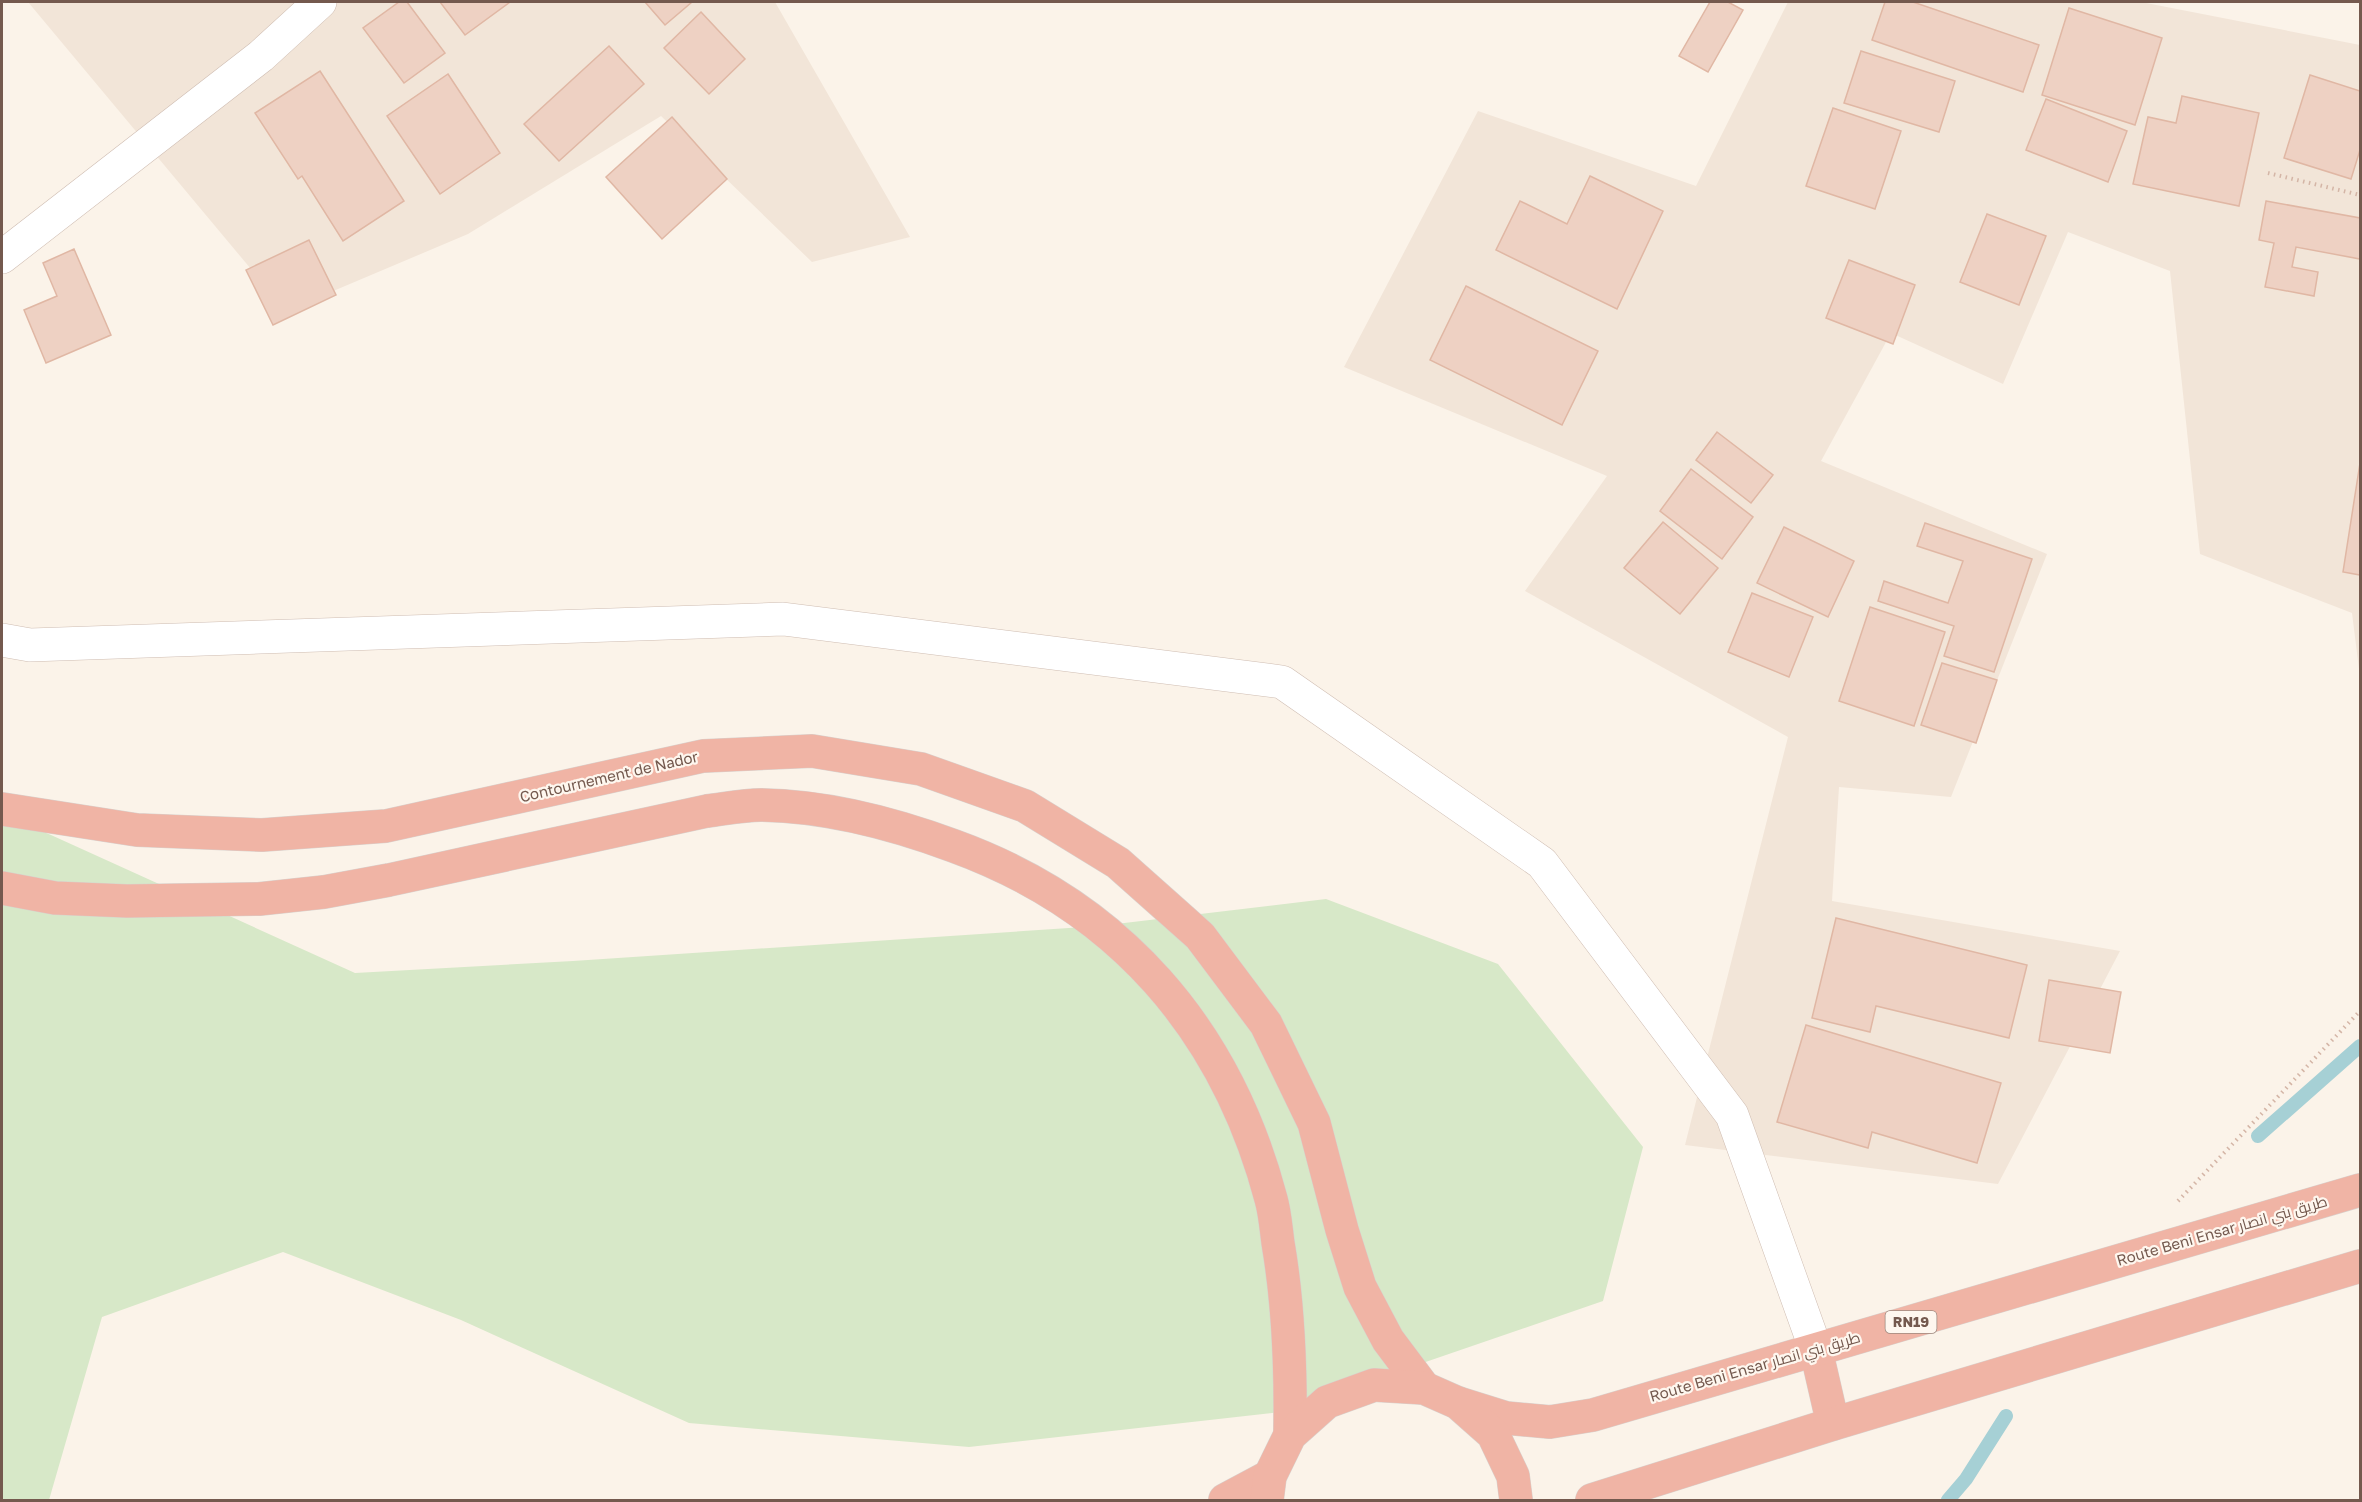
<svg xmlns="http://www.w3.org/2000/svg" width="2362" height="1502" font-family="'Golos Text',Cairo,sans-serif">
  <rect width="100%" height="100%" fill="#fbf3e9"/>
  <g fill="#f2e5d8">
    <path d="M28 2H775L910 237 812 262 661 116 468 234 286 311Z"/>
    <path d="M1788 2H2141L2360 45V677L2352 613 2200 554 2170 271 2068 232 2003 384 1891 333 1821 461 2047 554 1951 797 1839 787 1832 901 2120 951 1998 1184 1685 1145 1788 737 1525 591 1607 476 1344 367 1478 111 1696 186Z"/>
  </g>
  <path fill="#d7e8c8" d="M2 815 51 835 355 973 573 961 1099 926 1326 899 1498 964 1643 1147 1603 1301 1280 1412 969 1447 689 1423 461 1320 283 1252 102 1317 49 1500H2Z"/>
  <g fill="none" stroke-linecap="round" stroke-linejoin="round">
    <g stroke="#a6d0d5" stroke-width="14">
      <path d="M2258 1136 2360 1046"/>
      <path d="M1948 1500 1966 1479 2006 1416"/>
    </g>
  </g>
  <g fill="#eed1c3" stroke="#e0b7a4" stroke-width="1.5">
    <path d="M399 2H407L445 53 404 83 363 28Z"/>
    <path d="M440 2H510L465 35Z"/>
    <path d="M645 2H692L665 25Z"/>
    <path d="M1710 2H1728L1743 10 1708 72 1679 56Z"/>
    <path d="M1885 2H1913L2039 45 2023 92 1872 40Z"/>
    <path d="M2069 8 2162 38 2135 125 2042 95Z"/>
    <path d="M701 12 745 59 709 94 664 48Z"/>
    <path d="M609 46 644 84 559 161 524 124Z"/>
    <path d="M1861 51 1955 81 1939 132 1844 103Z"/>
    <path d="M320 71 404 201 343 241 302 176 298 179 255 113Z"/>
    <path d="M448 74 500 153 440 194 387 116Z"/>
    <path d="M2310 75 2360 91V150L2351 179 2284 158Z"/>
    <path d="M2182 96 2259 113 2239 206 2133 184 2148 117 2176 123Z"/>
    <path d="M2046 99 2127 131 2108 182 2026 150Z"/>
    <path d="M1833 108 1901 131 1875 209 1806 186Z"/>
    <path d="M672 117 727 179 662 239 606 177Z"/>
    <path d="M1590 176 1663 211 1617 309 1496 250 1520 201 1567 224Z"/>
    <path d="M2266 201 2360 218V259L2296 247 2292 267 2318 272 2314 296 2265 287 2274 243 2259 240Z"/>
    <path d="M1987 214 2046 236 2019 305 1960 282Z"/>
    <path d="M309 240 336 295 273 325 246 270Z"/>
    <path d="M74 249 111 335 46 363 24 310 57 296 43 263Z"/>
    <path d="M1849 260 1915 285 1893 344 1826 318Z"/>
    <path d="M1466 286 1598 351 1562 425 1430 360Z"/>
    <path d="M1717 432 1773 475 1751 503 1696 460Z"/>
    <path d="M2360 463V575L2343 572Z"/>
    <path d="M1691 469 1753 517 1722 559 1660 511Z"/>
    <path d="M1663 522 1718 568 1680 614 1624 568Z"/>
    <path d="M1925 523 2032 559 1994 672 1944 656 1954 626 1878 601 1884 581 1948 603 1963 561 1917 546Z"/>
    <path d="M1784 527 1854 561 1828 617 1757 583Z"/>
    <path d="M1752 593 1813 617 1789 677 1728 652Z"/>
    <path d="M1870 607 1945 632 1914 726 1839 701Z"/>
    <path d="M1942 663 1997 680 1976 743 1921 725Z"/>
    <path d="M1836 918 2027 965 2009 1038 1876 1006 1870 1032 1812 1018Z"/>
    <path d="M2049 980 2121 992 2110 1053 2039 1041Z"/>
    <path d="M1806 1025 2001 1083 1977 1163 1872 1132 1868 1148 1777 1122Z"/>
  </g>
  <g fill="none" stroke-linecap="round" stroke-linejoin="round">
    <g stroke="#cfbdb2" stroke-width="34">
      <g id="minor">
        <path d="M2 257 261 56 320 2"/>
        <path d="M2 640 30 645 783 619 1282 682 1542 863 1732 1115 1816 1350"/>
      </g>
    </g>
    <g stroke="#d8d1cd" stroke-width="34">
      <g id="highway">
        <path d="M2 809 137 830 262 835 386 826 703 756 812 751 921 769 1025 806 1118 863 1200 936 1266 1024 1314 1123 1342 1230 1360 1287 1388 1340 1424 1388"/>
        <path d="M2 888 55 898 127 901 259 899 324 892 389 880 707 811C724 809 743 805 761 805 826 806 892 823 954 846 1119 906 1226 1029 1271 1199 1275 1213 1276 1228 1278 1243 1289 1307 1291 1370 1290 1435"/>
        <path d="M1816 1350 1833 1424"/>
        <path d="M1458 1403 1506 1418 1550 1422 1593 1415 2360 1190"/>
        <path d="M1225 1500 1270 1476"/>
        <path d="M1267 1500 1270 1476 1290 1435 1327 1402 1374 1385 1424 1388 1458 1403 1493 1434 1513 1476 1516 1500"/>
        <path d="M1592 1500 1833 1424 2360 1266"/>
      </g>
    </g>
    <g stroke="#d4b5a6" stroke-width="4" stroke-dasharray="1.5 4.5" stroke-linecap="butt">
      <path d="M2268 173 2360 195"/>
      <path d="M2178 1201 2360 1011"/>
    </g>
    <use href="#minor" stroke="#fff" stroke-width="33"/>
    <use href="#highway" stroke="#f0b4a5" stroke-width="33"/>
  </g>
  <g text-anchor="middle" stroke-width="4.5" stroke-linejoin="round" paint-order="stroke">
    <rect fill="#fef7ef" stroke="#9d887e" stroke-width="1.5" x="1885.5" y="1311" width="51" height="22" rx="4.5"/>
    <g font-size="14" font-weight="bold" fill="#74594e">
      <text x="1911" y="1327">RN19</text>
    </g>
    <g font-size="15" fill="#74594e" stroke="#fef7ef">
      <text transform="translate(609 777) rotate(-13)" y="5">Contournement de Nador</text>
      <text transform="translate(2222 1231) rotate(-16)" y="5">Route Beni Ensar طريق بني انصار</text>
      <text transform="translate(1755 1367) rotate(-16)" y="5">Route Beni Ensar طريق بني انصار</text>
    </g>
  </g>
  <rect width="2362" height="1502" fill="none" stroke="#74594e" stroke-width="6"/>
</svg>
